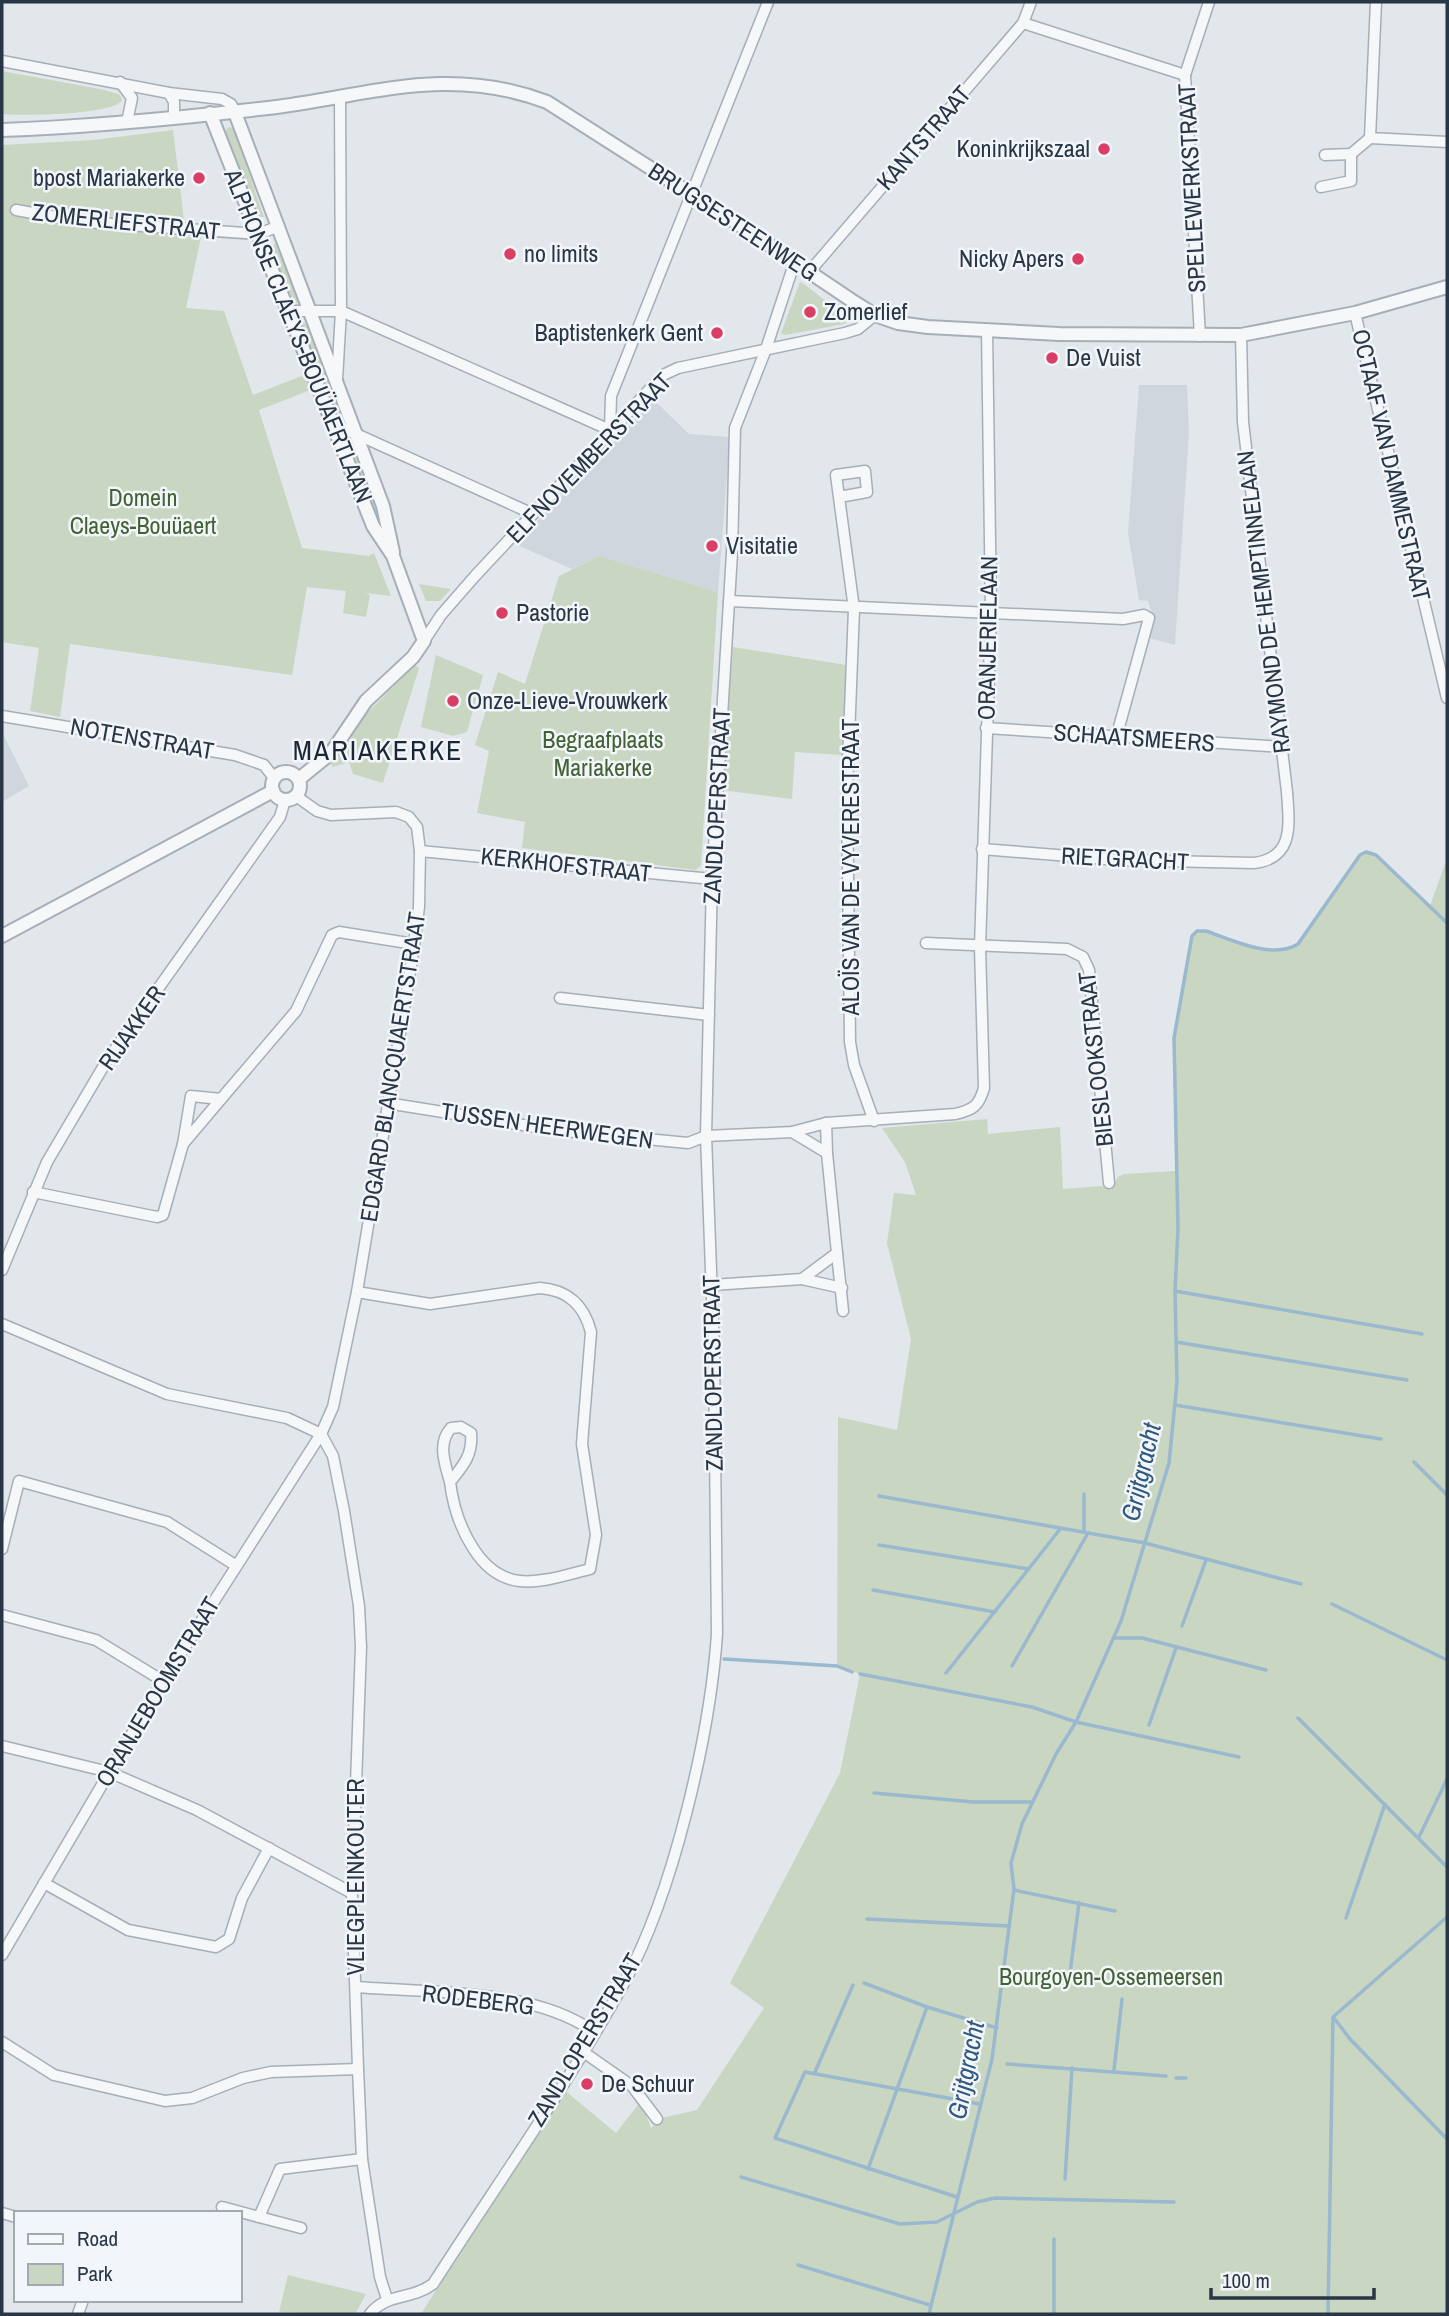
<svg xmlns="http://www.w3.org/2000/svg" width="1449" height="2316" font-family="'Archivo Narrow',sans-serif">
  <rect width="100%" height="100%" fill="#e2e7ec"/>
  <g fill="#d0d6de">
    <path d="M1139 385H1187L1189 433 1175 645 1149 638 1154 622 1148 601 1139 600 1128 533Z"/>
    <path d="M654 400 689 434 730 437 718 592 599 556 572 569 515 544Z"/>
    <path d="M2 732 29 786 2 802Z"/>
  </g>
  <g fill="#c9d6c2">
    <path d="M2 71 105 90 120 95 122 100C114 115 21 116 2 114Z"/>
    <path d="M229 127 233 128 264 217H257L223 132Z"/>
    <path d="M173 130 186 237H201L186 308 224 311 253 395 307 374 313 389 259 410 302 548 369 556 374 553 391 596 365 593 370 595 366 617 343 613 346 591 307 587 292 675 70 644 60 717 30 711 39 648 2 642V145L94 140Z"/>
    <path d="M275 243 299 301 295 305 270 250Z"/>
    <path d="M800 282 804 284 850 320 844 324 785 335 781 333Z"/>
    <path d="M303 323 308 324 340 409 338 413 334 412 302 331Z"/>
    <path d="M351 438 386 534 382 533 345 443Z"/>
    <path d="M599 556 718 592 701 865 696 870 522 848 525 822 477 813 489 751 475 745 498 672 525 684 559 576Z"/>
    <path d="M419 584 451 589 440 601H426Z"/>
    <path d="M733 647 846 665 842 755 795 752 792 799 721 790Z"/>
    <path d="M436 655 483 675 467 732 453 736 421 727Z"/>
    <path d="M415 665 419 668 383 783 353 774 349 762 333 767 331 764 344 751 362 718Z"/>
    <path d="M1366 852 1376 855 1430 906 1447 858V2314H421L563 2089 616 2133 641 2101 651 2128 662 2118 697 2110 764 2008 730 1983 840 1773 860 1674 837 1666 838 1417 897 1430 911 1339 887 1243 894 1193 916 1195 905 1162 882 1128 987 1119 988 1134 1060 1127 1063 1189 1101 1186 1111 1190 1118 1177 1124 1174 1175 1171 1174 1038 1192 936 1197 931H1206C1232 940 1273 960 1298 944L1360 855Z"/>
    <path d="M288 2275 366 2294 355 2314 279 2312Z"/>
  </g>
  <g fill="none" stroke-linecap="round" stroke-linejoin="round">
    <g stroke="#9ab9ce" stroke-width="3.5">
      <path d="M1175 1291 1422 1334"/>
      <path d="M1176 1342 1407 1380"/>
      <path d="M1175 1405 1381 1439"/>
      <path d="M1414 1462 1447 1495"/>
      <path d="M879 1496 1145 1543 1301 1584"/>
      <path d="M1084 1532V1494"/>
      <path d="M879 1545 1029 1569"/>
      <path d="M873 1590 995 1612"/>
      <path d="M1332 1604 1447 1660"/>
      <path d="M1182 1626 1206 1560"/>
      <path d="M1114 1638H1142L1266 1670"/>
      <path d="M724 1659 837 1666 852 1672"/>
      <path d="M1012 1666 1088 1533"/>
      <path d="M946 1673 1061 1528"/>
      <path d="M860 1674 1032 1707 1076 1722 1239 1757"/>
      <path d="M1298 1718 1447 1867"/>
      <path d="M1149 1725 1176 1648"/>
      <path d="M874 1793 973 1802H1031"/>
      <path d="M1419 1837 1447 1779"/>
      <path d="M1014 1890 1115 1911"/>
      <path d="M1346 1918 1385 1804"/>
      <path d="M867 1919 1009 1926"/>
      <path d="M1070 1973 1079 1903"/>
      <path d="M864 1983 927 2007"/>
      <path d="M1334 2018 1350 2039 1447 2139"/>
      <path d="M1007 2064 1166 2076"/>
      <path d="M1114 2070 1122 1999"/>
      <path d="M815 2072 853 1985"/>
      <path d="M1176 2078H1186"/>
      <path d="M868 2169 927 2007 997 2028"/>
      <path d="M741 2177 900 2224 937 2222 977 2202 995 2198 1174 2202"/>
      <path d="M1065 2179 1072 2068"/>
      <path d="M957 2197 775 2138 805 2072 980 2104"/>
      <path d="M1054 2239V2314"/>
      <path d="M798 2265 930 2305"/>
      <path d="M929 2314 992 2059 1014 1889 1011 1863 1022 1824 1056 1754 1076 1722 1121 1621 1169 1463 1177 1382 1175 1291 1178 1228 1174 1038 1192 936 1197 931H1206C1232 940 1273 960 1298 944L1360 855 1366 852 1376 855 1447 923"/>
      <path d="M1328 2314 1333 2017 1447 1917"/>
    </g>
    <g stroke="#a6aeb7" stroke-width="13">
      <g id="minor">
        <path d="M1376 2 1370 138 1447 142"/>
        <path d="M1023 23 1185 75"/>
        <path d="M2 61 169 93 222 99 231 104 234 110"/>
        <path d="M120 82 132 98 127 122"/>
        <path d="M169 93 174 102V116"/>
        <path d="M1325 155 1351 154 1370 138"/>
        <path d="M1321 187 1351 181V154"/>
        <path d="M16 210 84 222 258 234 277 227"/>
        <path d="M810 271 1023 23 1031 2"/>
        <path d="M290 311H341L610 430"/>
        <path d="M1355 313 1447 698"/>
        <path d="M1200 336 1185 75 1209 2"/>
        <path d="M337 380 341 311 340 97"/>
        <path d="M334 424 533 514"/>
        <path d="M610 430 611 396 768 2"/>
        <path d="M839 497 867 492 865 471 836 475 854 609 847 788 850 1042 854 1065 874 1121"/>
        <path d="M729 601 1123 619 1144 615 1149 618 1116 738"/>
        <path d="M424 641 441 615 475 576 663 375 678 368 845 333 858 329 875 315"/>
        <path d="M2 716 235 755 264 765 274 778"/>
        <path d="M986 728 1282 747"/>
        <path d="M982 849 1119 860 1254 863C1295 858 1289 823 1287 792L1243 422 1241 335"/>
        <path d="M420 851 712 879"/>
        <path d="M926 943 1067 949 1083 957 1089 970 1109 1183"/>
        <path d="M560 998 709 1015"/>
        <path d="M387 1103 554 1130 688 1143 706 1136 792 1132 826 1123 955 1114C973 1110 979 1106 984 1088L980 947 991 612 987 329"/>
        <path d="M826 1123 827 1153"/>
        <path d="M183 1144 221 1099"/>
        <path d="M33 1192 157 1217 163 1215 183 1144 191 1096 221 1099 296 1011 332 935 339 932 414 944"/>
        <path d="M837 1253 843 1311"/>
        <path d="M2 1270 47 1162 106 1062 280 817 285 800"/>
        <path d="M802 1279 842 1288"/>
        <path d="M712 1285 802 1279 837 1253 827 1153 792 1132"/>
        <path d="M357 1292 430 1304 540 1288C568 1290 584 1305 591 1332L582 1444 596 1535 590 1569C542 1581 504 1597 473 1548 460 1528 453 1506 450 1482 463 1466 473 1455 471 1433L461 1427 451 1428C437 1443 445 1464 450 1482"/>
        <path d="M2 1324 167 1394 287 1418 321 1434 333 1456 344 1511 359 1606 361 1647 352 1893 358 2069 362 2159 380 2277 387 2299"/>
        <path d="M2 1549 19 1481 167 1522 235 1565"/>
        <path d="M2 1615 96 1640 163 1681"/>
        <path d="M2 1746 109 1772 197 1810 352 1893"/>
        <path d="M44 1883 128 1930 216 1947 229 1939 242 1898 269 1848"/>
        <path d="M2 1955 163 1681 321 1434 333 1407 357 1292 411 966 419 907 420 851 417 827 409 817 396 812 331 815 317 811 296 796"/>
        <path d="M356 1987C429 1993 533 1988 594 2032"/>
        <path d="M2 2042 54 2075 165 2101 192 2098 243 2078 271 2072 358 2069"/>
        <path d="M582 2051 632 2086 657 2119"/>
        <path d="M222 2207 259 2217 280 2169 362 2159"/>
        <path d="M2 2213 16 2217"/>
        <path d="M259 2217 301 2228"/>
        <path d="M78 2314 83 2300"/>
        <path d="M370 2314C386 2293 412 2300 433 2284 497 2184 567 2086 624 1983 673 1894 710 1735 717 1634L714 1351 706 1136 712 879 732 553 735 428 766 349 795 261"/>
      </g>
    </g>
    <g stroke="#a6aeb7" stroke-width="16">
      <g id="tertiary">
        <path d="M234 110 383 506 393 552"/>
        <path d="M210 113 373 526 393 556 424 641 413 657 366 701 331 753 299 779"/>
        <path d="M2 130C90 127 180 118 268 108 369 96 446 64 547 102L738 224 851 300 875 315 898 323 928 327 1059 334 1241 335 1355 313 1447 287"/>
        <circle cx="286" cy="786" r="14"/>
        <path d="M2 936 273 791"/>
      </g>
    </g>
    <use href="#minor" stroke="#f5f7f9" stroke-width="10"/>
    <use href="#tertiary" stroke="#f5f7f9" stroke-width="12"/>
  </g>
  <g fill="#d93e65" stroke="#f2f5f9" stroke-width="2.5">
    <circle cx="1104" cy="149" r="7"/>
    <circle cx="199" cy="178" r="7"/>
    <circle cx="510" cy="254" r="7"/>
    <circle cx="1078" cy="259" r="7"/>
    <circle cx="810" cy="312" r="7"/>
    <circle cx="717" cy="333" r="7"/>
    <circle cx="1052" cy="358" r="7"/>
    <circle cx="712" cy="546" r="7"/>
    <circle cx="502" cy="613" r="7"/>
    <circle cx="453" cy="701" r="7"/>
    <circle cx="587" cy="2084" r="7"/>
  </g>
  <g text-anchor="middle" stroke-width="5" stroke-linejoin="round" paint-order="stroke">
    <g font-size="24" fill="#283645" stroke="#f2f5f9">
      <text transform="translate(924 138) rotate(-49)" y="8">KANTSTRAAT</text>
      <text transform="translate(1192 188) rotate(-93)" y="8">SPELLEWERKSTRAAT</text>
      <text transform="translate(126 222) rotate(6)" y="8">ZOMERLIEFSTRAAT</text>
      <text transform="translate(733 222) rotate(33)" y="8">BRUGSESTEENWEG</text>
      <text transform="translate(298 336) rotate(68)" y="8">ALPHONSE CLAEYS-BOUÜAERTLAAN</text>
      <text transform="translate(589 458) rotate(-46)" y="8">ELFNOVEMBERSTRAAT</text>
      <text transform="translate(1391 465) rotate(77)" y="8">OCTAAF VAN DAMMESTRAAT</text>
      <text transform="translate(1264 602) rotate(-97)" y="8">RAYMOND DE HEMPTINNELAAN</text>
      <text transform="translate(988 638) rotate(-89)" y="8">ORANJERIELAAN</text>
      <text transform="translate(1134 738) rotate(4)" y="8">SCHAATSMEERS</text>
      <text transform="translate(142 739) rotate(10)" y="8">NOTENSTRAAT</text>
      <text transform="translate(717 806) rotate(-87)" y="8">ZANDLOPERSTRAAT</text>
      <text transform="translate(1125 859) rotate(3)" y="8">RIETGRACHT</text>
      <text transform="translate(566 865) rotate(6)" y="8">KERKHOFSTRAAT</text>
      <text transform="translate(851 867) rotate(-90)" y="8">ALOÏS VAN DE VYVERESTRAAT</text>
      <text transform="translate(132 1028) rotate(-55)" y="8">RIJAKKER</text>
      <text transform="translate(1096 1059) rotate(-96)" y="8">BIESLOOKSTRAAT</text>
      <text transform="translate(393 1067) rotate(-81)" y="8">EDGARD BLANCQUAERTSTRAAT</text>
      <text transform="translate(547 1126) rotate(8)" y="8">TUSSEN HEERWEGEN</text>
      <text transform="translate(713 1373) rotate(-91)" y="8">ZANDLOPERSTRAAT</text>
      <text transform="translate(158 1692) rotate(-59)" y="8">ORANJEBOOMSTRAAT</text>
      <text transform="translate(356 1877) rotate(-90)" y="8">VLIEGPLEINKOUTER</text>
      <text transform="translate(478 2000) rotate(7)" y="8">RODEBERG</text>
      <text transform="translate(585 2040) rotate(-59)" y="8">ZANDLOPERSTRAAT</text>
    </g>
    <g font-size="24" fill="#283645" stroke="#f2f5f9" text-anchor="start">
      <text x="1090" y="157" text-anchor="end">Koninkrijkszaal</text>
      <text x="185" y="186" text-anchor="end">bpost Mariakerke</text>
      <text x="524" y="262">no limits</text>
      <text x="1064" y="267" text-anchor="end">Nicky Apers</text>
      <text x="824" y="320">Zomerlief</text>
      <text x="703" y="341" text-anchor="end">Baptistenkerk Gent</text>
      <text x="1066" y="366">De Vuist</text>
      <text x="726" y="554">Visitatie</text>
      <text x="516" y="621">Pastorie</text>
      <text x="467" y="709">Onze-Lieve-Vrouwkerk</text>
      <text x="601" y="2092">De Schuur</text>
    </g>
    <g font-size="24" fill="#426234" stroke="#f2f5f9">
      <text x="143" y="506">Domein<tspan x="143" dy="28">Claeys-Bouüaert</tspan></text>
      <text x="603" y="748">Begraafplaats<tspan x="603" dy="28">Mariakerke</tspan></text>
      <text x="1111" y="1985">Bourgoyen-Ossemeersen</text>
    </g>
    <g font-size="26" font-style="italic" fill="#2f597d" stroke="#f2f5f9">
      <text transform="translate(1141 1472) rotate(-77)" y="9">Grijtgracht</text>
      <text transform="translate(966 2070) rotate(-79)" y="9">Grijtgracht</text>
    </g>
    <g font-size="28" letter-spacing="2" fill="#1b2736" stroke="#f2f5f9">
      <text x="378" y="760">MARIAKERKE</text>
    </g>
  </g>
  <rect width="1449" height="2316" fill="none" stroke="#283645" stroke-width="7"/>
  <rect x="14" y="2211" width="228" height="91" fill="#f2f5f9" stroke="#a1a9b1" stroke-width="2"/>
  <rect x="28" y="2234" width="35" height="10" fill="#f5f7f9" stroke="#a1a9b1" stroke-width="2"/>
  <text x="77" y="2246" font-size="21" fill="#283645">Road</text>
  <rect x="28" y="2264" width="35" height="21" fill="#c9d6c2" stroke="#a1a9b1" stroke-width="2"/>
  <text x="77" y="2281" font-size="21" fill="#283645">Park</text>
  <path d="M1211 2288v10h163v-10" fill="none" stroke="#283645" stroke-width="3.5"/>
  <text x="1222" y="2288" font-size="21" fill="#283645" stroke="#f2f5f9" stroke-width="5" paint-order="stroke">100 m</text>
</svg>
